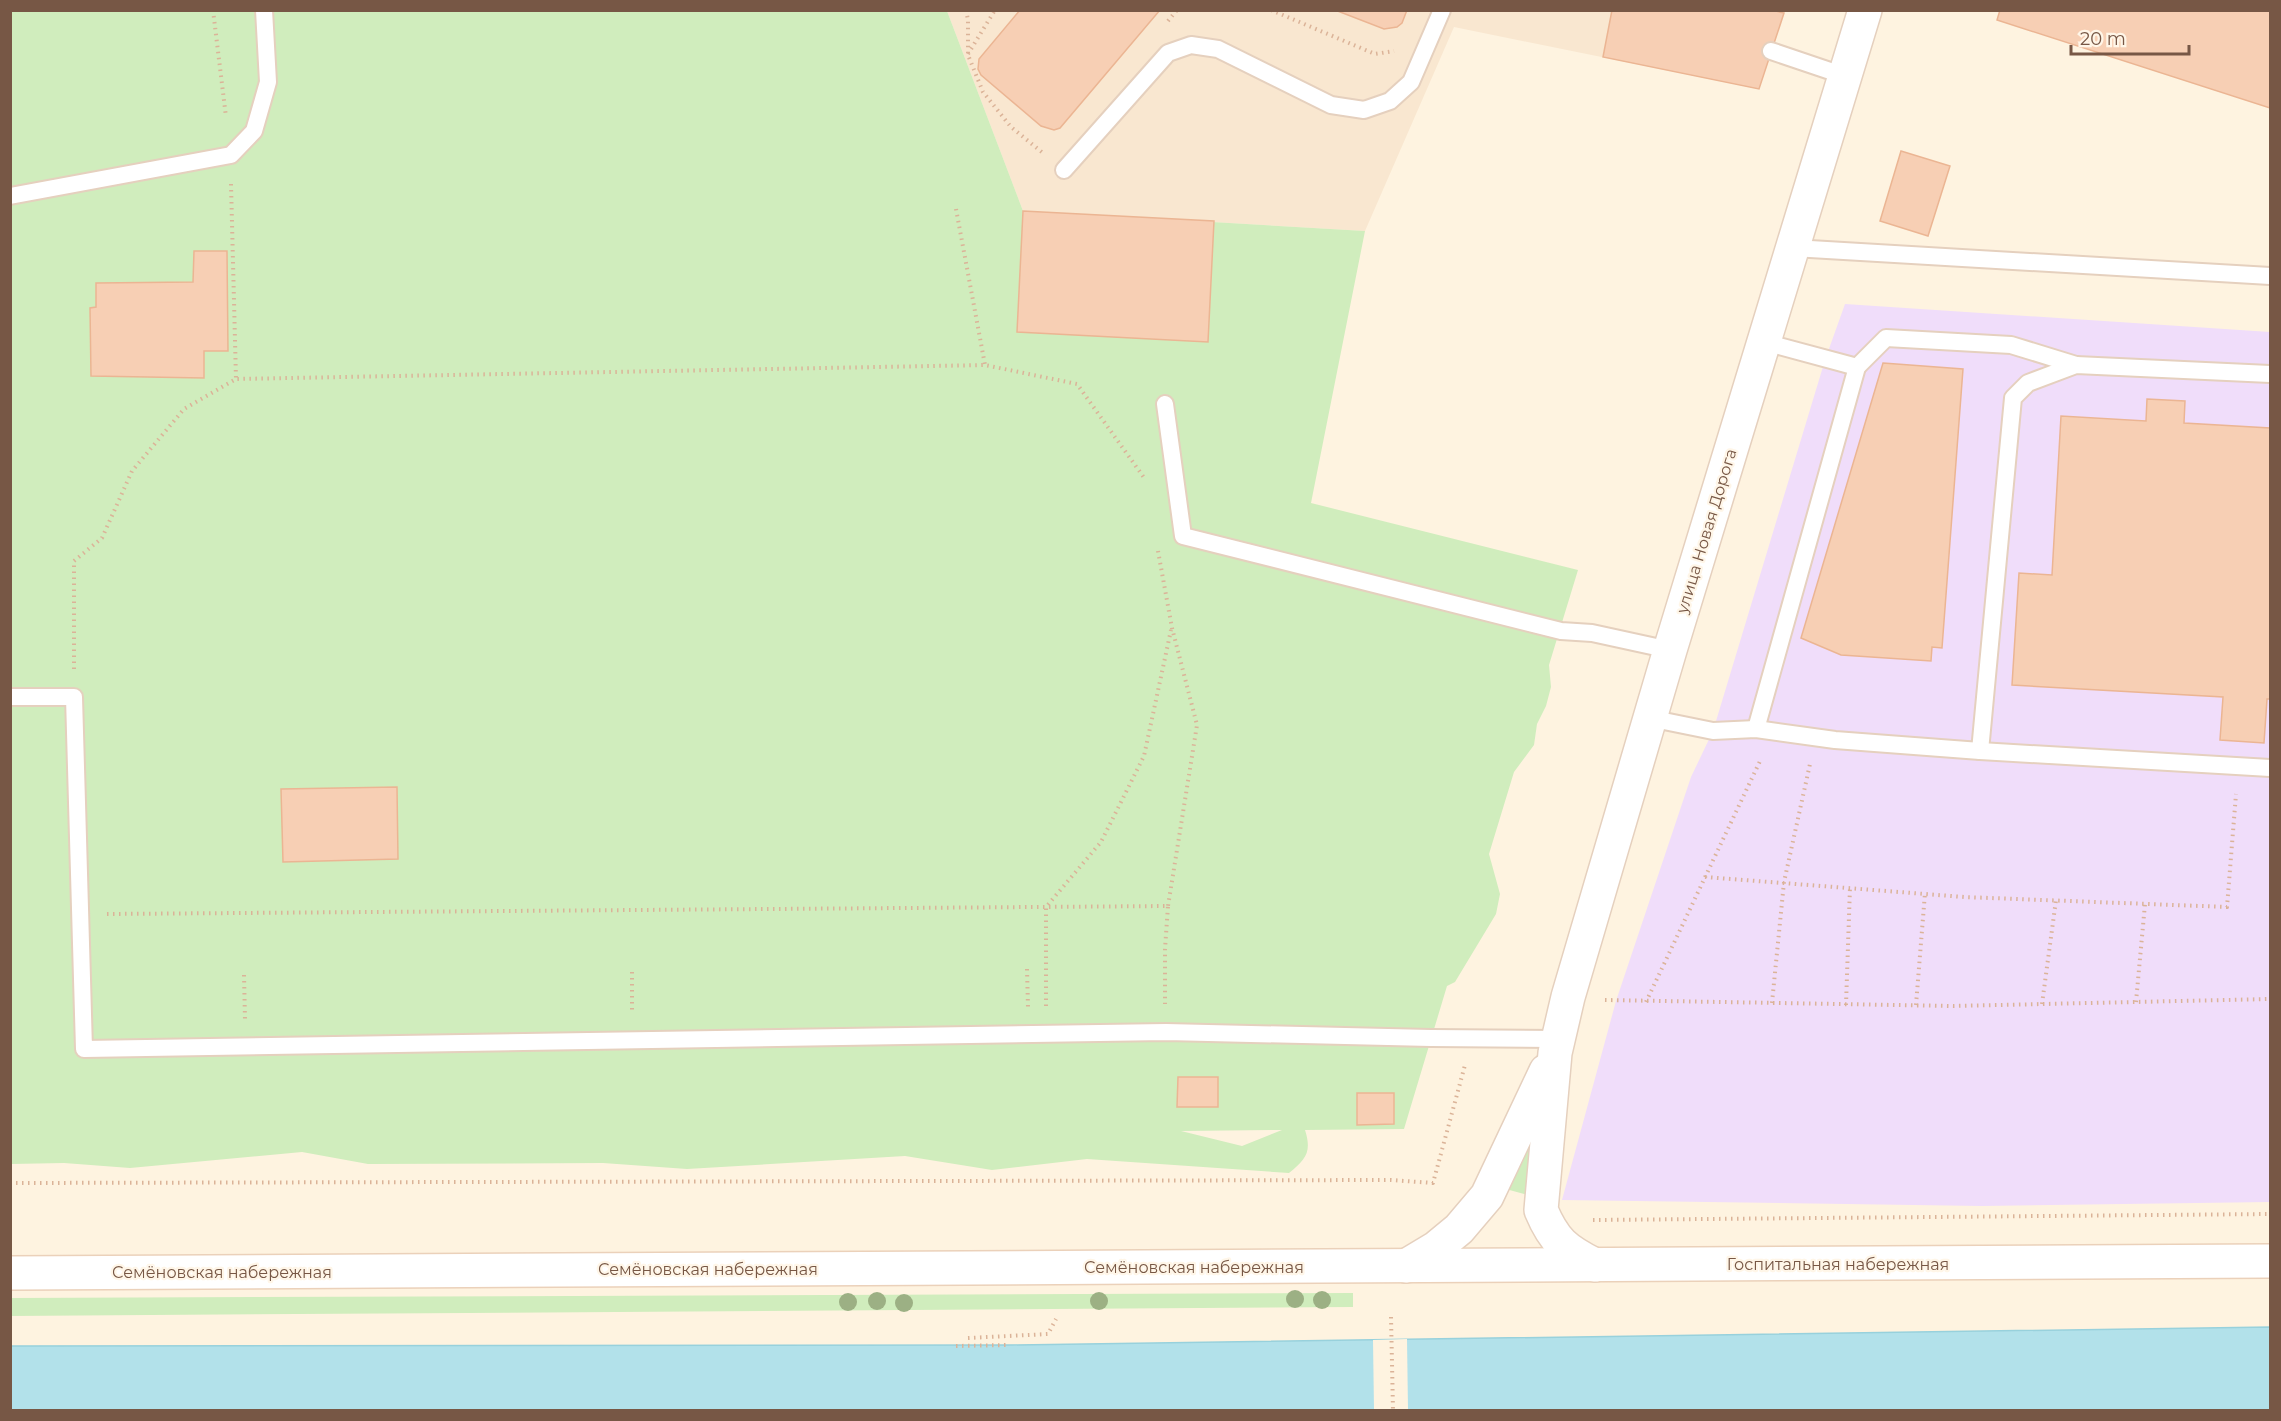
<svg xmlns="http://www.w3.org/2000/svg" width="2281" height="1421" font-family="Montserrat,sans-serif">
  <rect width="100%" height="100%" fill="#fef3e0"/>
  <path fill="#f9e7d0" d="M947 11H1785L1759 89 1454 27 1365 231 1023 211Z"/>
  <path fill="#f0ddfa" d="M1845 304 2270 332V1202L1982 1206 1562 1200 1616 1001 1691 777 1713 731 1825 360Z"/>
  <g fill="#d0edbd" fill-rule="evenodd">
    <path d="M10 11H947L1023 211 1365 231 1311 503 1578 570 1549 665 1551 687 1546 706 1537 724 1534 745 1514 772 1489 854 1500 894 1496 914 1455 982 1447 986 1404 1129 1305 1130C1312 1152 1306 1159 1289 1173L1087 1159 992 1170 905 1156 687 1169 603 1163 368 1164 302 1152 130 1168 64 1163 11 1164ZM1282 1130 1242 1146 1181 1131Z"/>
    <path d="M1541 1103 1532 1196 1502 1188Z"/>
    <path d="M1353 1293V1307L10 1316 11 1298Z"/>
  </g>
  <path fill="#b2e1ea" stroke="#98d1dc" stroke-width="1.5" d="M2270 1327V1410H11L10 1346 1008 1345Z"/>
  <path fill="#fef3e0" d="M1407 1339 1408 1410H1374L1373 1340Z"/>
  <g fill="#f7cfb4" stroke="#ebb593" stroke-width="1.5">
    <path d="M1020 10H1160L1060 128 1054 130 1041 126 981 75 978 69 979 59Z"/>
    <path d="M1335 10H1407L1402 23 1397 27 1384 29Z"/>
    <path d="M1612 10H1771L1784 13 1759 89 1603 57Z"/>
    <path d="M2000 10H2270V108L1997 20Z"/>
    <path d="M1901 151 1950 166 1928 236 1880 221Z"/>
    <path d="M1023 211 1214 221 1208 342 1017 332Z"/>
    <path d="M194 251H227L228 351H204V378L91 376 90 308 96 307V283L193 282Z"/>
    <path d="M1883 363 1963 369 1942 648 1932 647 1931 661 1841 655 1801 638Z"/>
    <path d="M2147 399 2185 401 2184 423 2270 428V699H2267L2264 743 2220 740 2223 697 2012 685 2019 573 2052 575 2061 416 2146 421Z"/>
    <path d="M397 787 398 859 283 862 281 789Z"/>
    <path d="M1178 1077H1218V1107H1177Z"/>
    <path d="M1357 1093H1394V1124L1357 1125Z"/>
  </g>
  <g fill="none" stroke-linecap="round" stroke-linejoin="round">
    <g stroke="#e5d0be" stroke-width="20">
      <g id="lane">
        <path d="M1771 51 1845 76"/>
        <path d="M1064 170 1168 53 1191 45 1218 49 1331 105 1364 110 1390 101 1411 82 1442 10"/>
        <path d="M10 196 231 155 254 131 268 82 264 10"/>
        <path d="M1793 248 2270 276"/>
        <path d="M1764 342 1857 367 1886 338 2011 345 2076 365"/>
        <path d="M1165 404 1183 536 1561 631 1592 633 1670 650"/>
        <path d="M10 697H74L84 1049 1166 1032 1431 1038 1558 1039"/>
        <path d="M1649 718 1713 731 1756 729 1835 740 1980 751 2270 768"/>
        <path d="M1756 729 1857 367"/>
        <path d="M1980 751 2013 398 2028 383 2076 365 2270 374"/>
      </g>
    </g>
    <g stroke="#e5d0be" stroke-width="36">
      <g id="street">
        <path d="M1595 1265C1565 1250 1554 1241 1541 1210L1555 1053 1568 997 1670 650 1865 10"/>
        <path d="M1406 1266 1436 1248 1459 1229 1487 1196 1546 1071"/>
      </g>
    </g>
    <g stroke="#ebd1ba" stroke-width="36">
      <path id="secondary" d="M10 1273 2270 1261"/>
    </g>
    <g stroke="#dbb398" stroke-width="4" stroke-dasharray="1.5 4.5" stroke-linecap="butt">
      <path d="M213 10 226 117"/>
      <path d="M966 10 968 20V55L983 92 1011 127 1043 153"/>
      <path d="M1271 10 1375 54 1394 51"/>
      <path d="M1168 21 1177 10"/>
      <path d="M968 54 995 10"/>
      <path d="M231 184 236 379"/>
      <path d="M956 209 985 365"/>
      <path d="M1158 551 1172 628 1197 725 1168 906"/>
      <path d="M74 669V561L102 538 132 471 184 409 236 379 985 365 1077 384 1145 479"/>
      <path d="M1705 877 1964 897 2227 907 2236 794"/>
      <path d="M107 914 1168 906 1165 949V1004"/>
      <path d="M1027 969 1028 1007"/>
      <path d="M632 972V1012"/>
      <path d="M244 975 245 1019"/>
      <path d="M1605 1000 1953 1006 2270 999"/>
      <path d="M1646 1002 1761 759"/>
      <path d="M2136 1002 2145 904"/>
      <path d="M1772 1003 1784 882 1810 764"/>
      <path d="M2042 1004 2056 900"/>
      <path d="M1846 1005 1850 887"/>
      <path d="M1916 1005 1925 893"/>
      <path d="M1046 1006V907L1101 842 1144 756 1171 630"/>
      <path d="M10 1183 1391 1180 1433 1183 1465 1065"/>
      <path d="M1593 1220 2270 1214"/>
      <path d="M1391 1317 1393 1410"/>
      <path d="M968 1338 1048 1334 1056 1319"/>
      <path d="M956 1346 1008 1345"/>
    </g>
    <use href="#lane" stroke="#fff" stroke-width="16"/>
    <use href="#street" stroke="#fff" stroke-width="33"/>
    <use href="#secondary" stroke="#fff" stroke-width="33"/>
  </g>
  <g fill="#9cb084">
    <circle cx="1295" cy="1299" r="9"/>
    <circle cx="1322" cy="1300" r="9"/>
    <circle cx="877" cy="1301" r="9"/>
    <circle cx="1099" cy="1301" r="9"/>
    <circle cx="848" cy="1302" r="9"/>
    <circle cx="904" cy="1303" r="9"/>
  </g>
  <g text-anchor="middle" stroke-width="4.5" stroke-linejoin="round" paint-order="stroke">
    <g font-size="16" fill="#775745" stroke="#fff6e8">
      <text transform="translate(1706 531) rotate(-73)" y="6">улица Новая Дорога</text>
      <text x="1838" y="1270">Госпитальная набережная</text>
      <text x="1194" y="1273">Семёновская набережная</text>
      <text x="708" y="1275">Семёновская набережная</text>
      <text x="222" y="1278">Семёновская набережная</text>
    </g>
  </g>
  <rect width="2281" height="1421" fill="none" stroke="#775745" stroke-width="24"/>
  <path d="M2071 45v9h118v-9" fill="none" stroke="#775745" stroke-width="3"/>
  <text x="2080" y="45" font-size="18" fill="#775745" stroke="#fff6e8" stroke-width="4.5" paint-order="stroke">20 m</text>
</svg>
